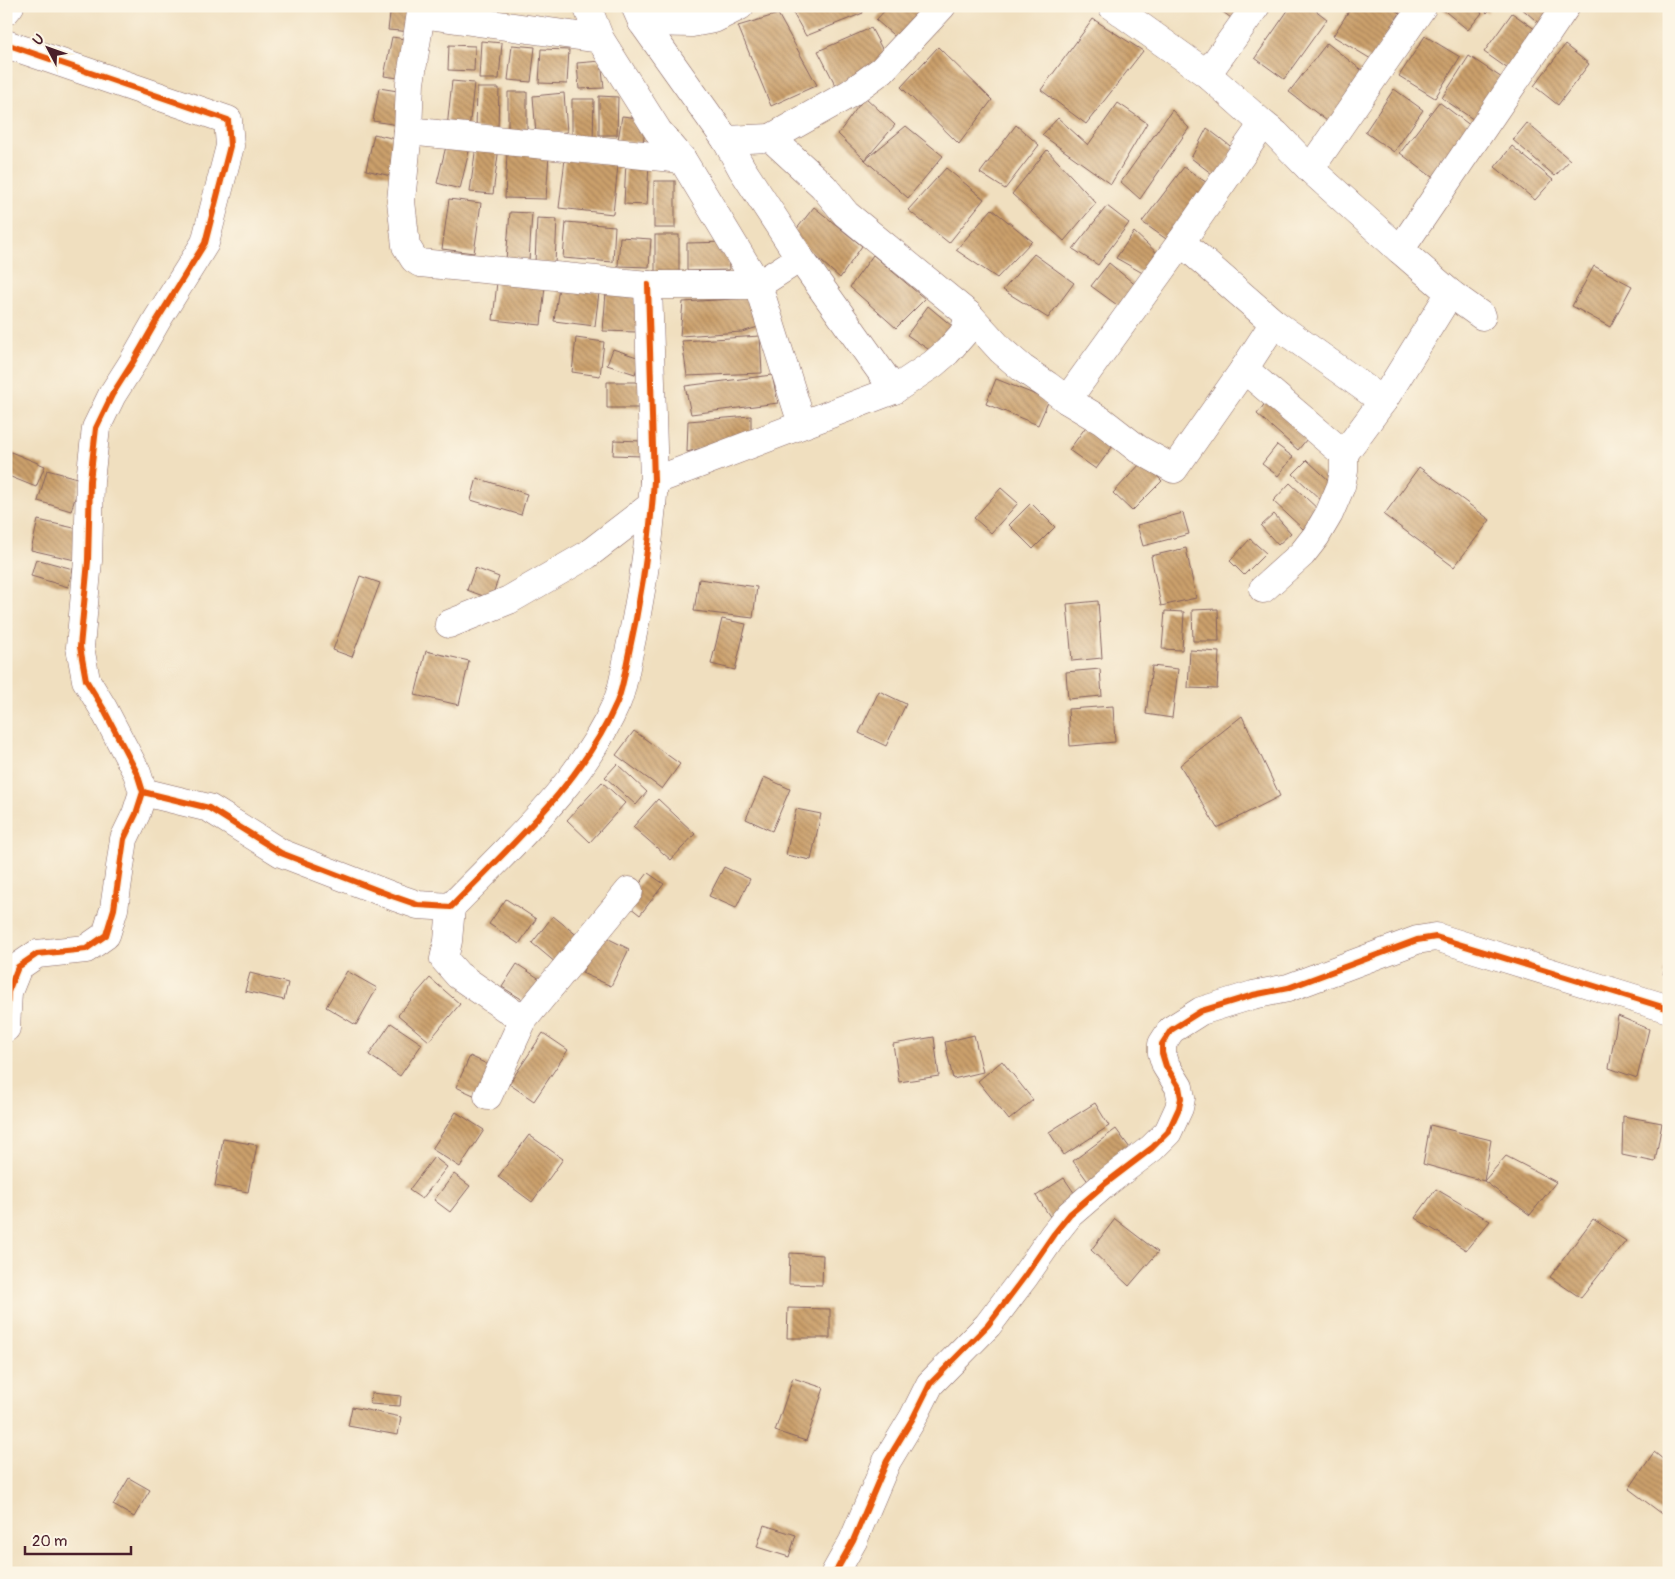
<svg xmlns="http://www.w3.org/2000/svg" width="1675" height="1579" font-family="Pangolin,sans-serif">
  <defs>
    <pattern id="building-back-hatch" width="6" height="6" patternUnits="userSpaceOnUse" patternTransform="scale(1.25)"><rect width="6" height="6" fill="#cba06c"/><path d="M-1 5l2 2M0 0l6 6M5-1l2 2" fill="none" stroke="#a78259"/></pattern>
  </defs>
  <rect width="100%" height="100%" fill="#fcf5e5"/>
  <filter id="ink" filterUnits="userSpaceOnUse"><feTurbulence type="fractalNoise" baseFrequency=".02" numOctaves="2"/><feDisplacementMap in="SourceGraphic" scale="10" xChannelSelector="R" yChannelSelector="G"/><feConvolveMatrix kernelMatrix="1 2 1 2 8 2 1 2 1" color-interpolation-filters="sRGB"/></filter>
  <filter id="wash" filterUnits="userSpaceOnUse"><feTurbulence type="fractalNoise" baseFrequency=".0096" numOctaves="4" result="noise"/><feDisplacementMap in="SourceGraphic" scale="20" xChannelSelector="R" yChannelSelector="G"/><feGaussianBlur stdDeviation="1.12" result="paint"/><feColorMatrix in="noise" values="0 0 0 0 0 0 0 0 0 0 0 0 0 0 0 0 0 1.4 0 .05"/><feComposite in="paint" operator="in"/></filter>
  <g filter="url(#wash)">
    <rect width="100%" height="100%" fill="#f0dfbf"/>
    <g id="blocks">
      <g fill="url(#building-back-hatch)">
        <path d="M391 6H416L413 32 388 30Z"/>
        <path d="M789 6H860L863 13 806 36Z"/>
        <path d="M889 6H931L900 41 876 20Z"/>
        <path d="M1215 6H1246L1235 21Z"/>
        <path d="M1291 6H1310L1327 19 1284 79 1255 58Z"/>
        <path d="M1352 6H1389L1400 13 1371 59 1333 36Z"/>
        <path d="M1442 6H1472L1482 13 1468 30 1441 8Z"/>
        <path d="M1479 6H1493L1487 13Z"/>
        <path d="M1519 6H1558L1542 26Z"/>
        <path d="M1512 13 1539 32 1511 71 1484 52Z"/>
        <path d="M778 14 817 85 771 106 738 26Z"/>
        <path d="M1093 19 1143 51 1086 124 1041 90Z"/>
        <path d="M871 28 887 58 836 86 818 51Z"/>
        <path d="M1425 36 1460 57 1435 98 1399 76Z"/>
        <path d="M392 37 412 40 406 79 384 76Z"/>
        <path d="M481 41 502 43 499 79H479Z"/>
        <path d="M1327 43 1369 76 1331 124 1289 92Z"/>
        <path d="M449 45 475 46 474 71 448 70Z"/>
        <path d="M512 45 535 47 531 82 508 80Z"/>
        <path d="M1565 45 1589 64 1558 105 1534 86Z"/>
        <path d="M938 47 992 100 959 144 901 87Z"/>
        <path d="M541 49 569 50 567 84 539 83Z"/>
        <path d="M1469 56 1505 80 1477 122 1442 98Z"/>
        <path d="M601 61 604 88 579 89 577 63Z"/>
        <path d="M452 81 474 83 469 130 447 128Z"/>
        <path d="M379 88 404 92 398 125 373 121Z"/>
        <path d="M477 88H499L498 130 476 129Z"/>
        <path d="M1394 89 1423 110 1394 152 1365 132Z"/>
        <path d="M508 92H527V133L508 132Z"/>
        <path d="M564 93 567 132 536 135 533 96Z"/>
        <path d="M599 96 618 97 617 135H599Z"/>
        <path d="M865 97 895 125 865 160 838 134Z"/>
        <path d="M572 99H594L593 142H572Z"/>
        <path d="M1439 102 1475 129 1436 180 1400 153Z"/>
        <path d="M1118 103 1147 123 1111 184 1042 135 1058 118 1088 145Z"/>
        <path d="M1172 110 1189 128 1140 199 1121 182Z"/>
        <path d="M622 116 647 119 643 143 618 140Z"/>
        <path d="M1527 123 1570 160 1555 176 1513 140Z"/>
        <path d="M1016 125 1039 145 1005 189 980 173Z"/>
        <path d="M906 126 943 156 908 198 865 160Z"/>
        <path d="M1207 128 1234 149 1216 177 1191 158Z"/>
        <path d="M374 134 400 140 391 176 366 170Z"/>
        <path d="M447 142 470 147 460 189 437 183Z"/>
        <path d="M476 145 499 147 493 194 470 192Z"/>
        <path d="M1512 146 1553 180 1535 200 1495 167Z"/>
        <path d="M1047 150 1096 203 1064 241 1012 194Z"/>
        <path d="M507 152 549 155 546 199 505 198Z"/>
        <path d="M565 159 618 165 613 214 559 208Z"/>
        <path d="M626 161 649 162 647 205 624 204Z"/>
        <path d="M1184 167 1210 185 1169 241 1142 222Z"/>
        <path d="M946 168 984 199 949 243 908 210Z"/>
        <rect x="654" y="181" width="21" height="47"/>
        <path d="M449 199 481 203 474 253 442 249Z"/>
        <path d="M1107 206 1129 223 1098 265 1073 249Z"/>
        <path d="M814 207 862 246 840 278 792 235Z"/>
        <path d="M992 209 1032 241 997 278 956 250Z"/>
        <path d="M510 212 532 213 529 261 506 260Z"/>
        <path d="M537 218 557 219 555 264 535 262Z"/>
        <path d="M566 222 615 226 613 262 563 258Z"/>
        <path d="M1134 232 1158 254 1148 276 1116 258Z"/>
        <rect x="655" y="235" width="24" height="41"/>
        <path d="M620 237 651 239 649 267 618 266Z"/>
        <path d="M728 242 729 270 687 271V243Z"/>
        <path d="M1034 254 1074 283 1048 318 1003 290Z"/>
        <path d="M873 255 925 299 896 328 850 287Z"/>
        <path d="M1109 263 1138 287 1124 310 1091 286Z"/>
        <path d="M1594 266 1632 286 1610 327 1572 306Z"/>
        <path d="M497 282 545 286 541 325 493 320Z"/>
        <path d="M559 287 599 292 595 326 554 321Z"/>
        <path d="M606 292 638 294 636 332 603 331Z"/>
        <path d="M749 298 758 327 742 332 680 336 683 302Z"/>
        <path d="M928 306 952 326 931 351 907 335Z"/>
        <path d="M760 336 762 373 687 376 682 341Z"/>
        <path d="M576 338 604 342 600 376 572 372Z"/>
        <path d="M613 349 640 358 635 374 607 365Z"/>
        <path d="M772 375 778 403 691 414 685 386Z"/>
        <path d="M996 379 1049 400 1038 425 986 404Z"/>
        <path d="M607 382H639L640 408H607Z"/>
        <path d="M1269 398 1311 434 1298 450 1257 414Z"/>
        <path d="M751 416V435L687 452 688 421Z"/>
        <path d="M1088 424 1115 443 1096 469 1069 450Z"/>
        <path d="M614 440 642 441 641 456 613 455Z"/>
        <path d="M1277 445 1293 457 1278 476 1262 464Z"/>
        <path d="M6 450 45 466 36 487 6 475Z"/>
        <path d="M1307 460 1336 487 1322 501 1293 474Z"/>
        <path d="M1142 462 1162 481 1132 511 1113 493Z"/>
        <path d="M1419 467 1490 520 1454 567 1384 515Z"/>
        <path d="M47 470 81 479 71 511 38 501Z"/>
        <path d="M477 478 527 494 521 515 471 500Z"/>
        <path d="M1290 483 1320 511 1303 529 1273 501Z"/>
        <path d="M1001 488 1018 503 991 533 974 518Z"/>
        <path d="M1031 503 1055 527 1033 549 1009 525Z"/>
        <path d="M1183 513 1189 534 1143 546 1137 525Z"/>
        <path d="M1274 514 1291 533 1278 545 1261 526Z"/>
        <path d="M38 520 83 530 75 560 31 550Z"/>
        <path d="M1250 539 1266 553 1244 575 1230 561Z"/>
        <path d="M1186 548 1196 598 1161 606 1151 556Z"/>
        <path d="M36 559 73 569 68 587 31 576Z"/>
        <path d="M475 568 499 577 491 599 467 590Z"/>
        <path d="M360 576 380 583 352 657 333 650Z"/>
        <path d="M699 579 757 587 753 618 694 611Z"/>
        <path d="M1098 601 1102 658 1072 661 1067 604Z"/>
        <path d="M1218 609 1219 641H1193L1192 610Z"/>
        <path d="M1165 611 1184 612 1182 650 1162 649Z"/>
        <path d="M722 619 746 624 735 670 711 664Z"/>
        <path d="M1190 650 1219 652 1217 689 1188 688Z"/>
        <path d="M426 651 469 661 459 705 415 695Z"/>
        <path d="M1152 666 1178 669 1172 718 1146 714Z"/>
        <path d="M1100 669 1102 696 1068 699 1066 672Z"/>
        <path d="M879 691 906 704 886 746 859 733Z"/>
        <path d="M1113 706 1115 742 1070 746 1068 709Z"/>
        <path d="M1242 716 1280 796 1217 828 1180 765Z"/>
        <path d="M634 731 680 764 662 789 616 755Z"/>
        <path d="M617 764 647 792 636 805 605 777Z"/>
        <path d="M764 777 790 789 772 831 746 819Z"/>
        <path d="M602 782 625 803 590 842 567 820Z"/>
        <path d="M658 799 695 834 671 860 633 827Z"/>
        <path d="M796 809 821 814 811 860 786 855Z"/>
        <path d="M724 867 750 879 736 908 709 896Z"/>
        <path d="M648 873 664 884 640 915 625 903Z"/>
        <path d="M506 899 536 919 519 944 489 924Z"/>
        <path d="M553 916 584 941 562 968 532 943Z"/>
        <path d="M601 935 629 949 611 986 582 973Z"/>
        <path d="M1669 960V976L1663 974Z"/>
        <path d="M517 964 543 981 528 1003 502 987Z"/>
        <path d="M347 971 377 988 356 1025 326 1007Z"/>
        <path d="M250 973 288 983 284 1000 245 991Z"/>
        <path d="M430 978 460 1004 429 1041 398 1015Z"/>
        <path d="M1618 1016 1649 1029 1637 1078 1609 1068Z"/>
        <path d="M391 1023 422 1044 400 1076 369 1055Z"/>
        <path d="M543 1033 568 1050 534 1101 509 1084Z"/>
        <path d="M974 1035 983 1072 953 1079 945 1042Z"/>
        <path d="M934 1037 939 1076 899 1082 893 1044Z"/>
        <path d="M470 1056 495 1068 480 1098 456 1087Z"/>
        <path d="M1002 1061 1033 1100 1009 1120 978 1081Z"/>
        <path d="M1095 1103 1109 1126 1064 1155 1049 1132Z"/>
        <path d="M456 1112 484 1130 460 1167 432 1149Z"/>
        <path d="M1623 1116 1662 1123 1655 1162 1622 1155Z"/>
        <path d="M1430 1125 1491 1140 1484 1181 1423 1164Z"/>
        <path d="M1116 1129 1135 1155 1092 1187 1073 1161Z"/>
        <path d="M529 1135 563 1159 532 1202 498 1177Z"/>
        <path d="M223 1139 257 1145 248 1192 215 1186Z"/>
        <path d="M1506 1156 1556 1182 1530 1215 1484 1181Z"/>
        <path d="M434 1157 447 1167 422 1199 409 1190Z"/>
        <path d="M454 1174 470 1186 450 1212 434 1200Z"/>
        <path d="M1064 1178 1079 1200 1051 1218 1036 1196Z"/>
        <path d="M1436 1189 1490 1221 1466 1250 1415 1218Z"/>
        <path d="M1115 1219 1158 1252 1129 1286 1091 1250Z"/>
        <path d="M1593 1219 1626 1241 1581 1298 1550 1277Z"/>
        <path d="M790 1253 823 1255 822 1285 789 1284Z"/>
        <path d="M788 1308 830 1309V1338H787Z"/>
        <path d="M793 1378 824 1388 806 1441 775 1431Z"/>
        <path d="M371 1393 401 1396 400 1406 370 1404Z"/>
        <path d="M352 1407 401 1417 398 1435 348 1426Z"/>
        <path d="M1654 1452 1669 1464V1519L1629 1489Z"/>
        <path d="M129 1478 150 1490 134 1517 113 1505Z"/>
        <path d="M764 1525 796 1535 789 1557 757 1547Z"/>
      </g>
    </g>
  </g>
  <g filter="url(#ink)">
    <use href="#blocks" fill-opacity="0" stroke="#84625f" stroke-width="1"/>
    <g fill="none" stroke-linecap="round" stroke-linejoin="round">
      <g stroke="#84625f" stroke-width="29">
        <g id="minor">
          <path d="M422 6 410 83 408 131 401 201 406 246 414 259 420 263 648 285H758L800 258"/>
          <path d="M587 6 600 39 658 131 682 159 758 285 802 424"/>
          <path d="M635 6 642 22 726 140 771 138 823 186 846 214 969 315 1001 350 1022 368 1047 385 1067 400 1102 421 1138 449 1174 469 1244 369 1274 323"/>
          <path d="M1112 6 1207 74 1263 124 1276 134 1310 169 1400 250 1450 293 1482 316"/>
          <path d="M6 11 10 6"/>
          <path d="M421 14 600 39"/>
          <path d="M642 22 692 23 714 19 740 6"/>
          <path d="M6 44 228 120 230 146 205 243 157 320 133 362 112 395 96 428 90 481 88 561 80 647 86 680 103 708 137 773 143 792 136 814 124 839 114 909 106 935 86 949 37 954 18 967 8 992 6 1028"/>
          <path d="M1207 74 1256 6"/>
          <path d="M408 131 682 159"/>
          <path d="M771 138 849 94 882 70 942 6"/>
          <path d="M726 140 742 169 800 258 894 390"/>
          <path d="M1310 169 1423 6"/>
          <path d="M1181 242 1274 323 1383 401"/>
          <path d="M1400 250 1566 6"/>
          <path d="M1244 369 1344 454"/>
          <path d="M1067 400 1181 242 1263 124"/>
          <path d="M654 481 894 390 933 364 947 352 964 333 969 315"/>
          <path d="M1263 589 1302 554 1316 536 1329 514 1341 486 1344 471V454L1383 401 1450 293"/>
          <path d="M449 624 509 600 587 555 652 505"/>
          <path d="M143 792 209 808 281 853 395 897 418 905 451 907C512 844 582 783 617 702 623 688 625 671 628 657 641 600 650 540 654 481L648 285"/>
          <path d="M451 907 448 941 444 959 458 975 523 1020"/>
          <path d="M488 1096 523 1020 629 891"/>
          <path d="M835 1573 853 1541 887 1461 913 1418 930 1384 988 1325 1025 1276 1054 1234 1070 1214 1106 1183 1152 1148 1168 1132 1179 1108 1181 1098 1179 1087 1166 1066 1162 1053V1044L1171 1030 1201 1011 1253 995 1288 988 1417 940 1436 937 1669 1009"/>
        </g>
      </g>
      <use href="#minor" stroke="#fff" stroke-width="28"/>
      <g stroke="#fcf5e5" stroke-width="9">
        <g id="cycleway">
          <path d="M6 44 228 120 230 146 205 243 157 320 133 362 112 395 96 428 90 481 88 561 80 647 86 680 103 708 137 773 143 792 136 814 124 839 114 909 106 935 86 949 37 954 18 967 8 992 6 1028"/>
          <path d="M143 792 209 808 281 853 395 897 418 905 451 907C512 844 582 783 617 702 623 688 625 671 628 657 641 600 650 540 654 481L648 285"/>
          <path d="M835 1573 853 1541 887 1461 913 1418 930 1384 988 1325 1025 1276 1054 1234 1070 1214 1106 1183 1152 1148 1168 1132 1179 1108 1181 1098 1179 1087 1166 1066 1162 1053V1044L1171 1030 1201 1011 1253 995 1288 988 1417 940 1436 937 1669 1009"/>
        </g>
      </g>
      <use href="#cycleway" stroke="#e8590c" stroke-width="6"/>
    </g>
  </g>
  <rect width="1675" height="1579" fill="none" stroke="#fcf5e5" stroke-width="25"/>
  <g transform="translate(48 48) rotate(311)" stroke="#fcf5e5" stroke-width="4" paint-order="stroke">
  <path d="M0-4L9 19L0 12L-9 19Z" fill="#4a1f2b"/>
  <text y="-8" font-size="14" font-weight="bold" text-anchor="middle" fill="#4a1f2b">U</text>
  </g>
  <path d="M25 1546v8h106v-8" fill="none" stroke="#4a1f2b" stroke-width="2.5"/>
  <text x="32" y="1546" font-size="15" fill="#4a1f2b" stroke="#fcf5e5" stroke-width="4" paint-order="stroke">20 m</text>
</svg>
